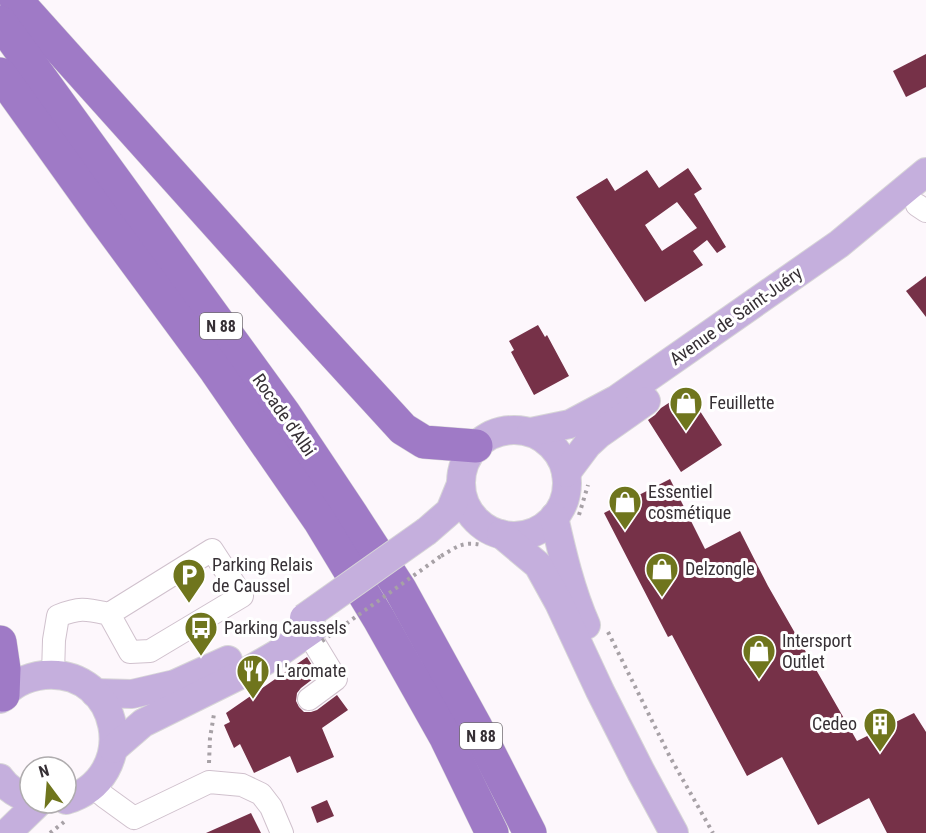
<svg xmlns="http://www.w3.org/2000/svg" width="926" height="833" font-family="'Roboto Condensed',sans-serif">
  <rect width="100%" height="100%" fill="#fdf7fc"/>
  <g fill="#763148" fill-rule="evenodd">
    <path d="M926 54V87L906 97 893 71Z"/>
    <path d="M688 168 702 189 694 194 726 247 717 253 707 240 693 251 703 265 645 302 576 197 607 178 615 191 647 170 659 188ZM677 202 697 228 662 251 645 225Z"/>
    <path d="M926 276V317L906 291Z"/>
    <path d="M538 325 545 337 547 335 569 376 534 395 511 352 514 350 509 341Z"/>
    <path d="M687 391 722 445 681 472 648 420 655 415 661 408Z"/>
    <path d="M670 479 705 549 740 531 768 586 857 741 914 713 926 732V833H887L869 798 818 825 782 757 747 776 672 635 668 637 604 513Z"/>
    <path d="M307 657 318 675 301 688 297 693 296 701 299 707 304 712H311L317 710 337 695 348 710 322 728 334 757 297 773 290 756 254 773 240 744 234 748 224 725 230 722 226 713Z"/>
    <path d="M327 800 334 816 317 823 311 807Z"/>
    <path d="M251 813 261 833H206Z"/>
  </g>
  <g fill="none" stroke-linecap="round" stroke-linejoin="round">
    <g stroke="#d0c1cd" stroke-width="24">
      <g id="minor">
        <path d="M917 205 926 211"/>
        <path d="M308 633 336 679 309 699"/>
        <path d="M53 674 54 640 58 616C80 607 86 609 109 614L212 550 242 596 150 651 130 652 109 614"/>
        <path d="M92 786 105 797 134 818 209 782 242 785 261 794 271 807 282 833"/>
      </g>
    </g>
    <g stroke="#d7d6d7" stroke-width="30">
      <g id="major">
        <circle cx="514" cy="483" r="53"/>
        <path d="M531 432 570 424 617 399 839 244 926 172"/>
        <path d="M566 473 587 445 599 434 646 401"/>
        <path d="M554 517C562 553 571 591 586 625"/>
        <path d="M427 531 450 511 461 484"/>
        <path d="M501 534 538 565 559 603 600 691 641 772 674 833"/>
        <path d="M95 693 132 694 175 684 228 660"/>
        <path d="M0 699C10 685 27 677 44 675 121 668 142 777 66 800"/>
        <path d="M113 749 143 723 246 672 277 654 313 629"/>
        <path d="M0 778C7 788 18 795 30 799"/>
        <path d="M7 833 38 803"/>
      </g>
    </g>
    <g stroke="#d7d6d7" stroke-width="34">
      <g id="highway">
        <path d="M16 0 305 322 403 429 424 442 476 446"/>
        <path d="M0 22 284 413 352 515 400 589 476 727 530 833"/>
        <path d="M0 74 101 215 216 371 319 520 379 619 446 738 492 833"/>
        <path d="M0 642 4 669 3 695"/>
      </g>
    </g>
    <g stroke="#a7a1a6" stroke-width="4" stroke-dasharray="3 4.5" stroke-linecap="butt">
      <path d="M579 515 588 485"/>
      <path d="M441 556C457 547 462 541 482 545"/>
      <path d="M608 632 670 757 713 833"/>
      <path d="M209 763 210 738 214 714"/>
      <path d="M50 833 64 822"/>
    </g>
    <use href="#minor" stroke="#fff" stroke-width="22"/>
    <use href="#major" stroke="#c5afdd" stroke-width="28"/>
    <use href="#highway" stroke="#9f7ac6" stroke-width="33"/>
    <g stroke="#d7d6d7" stroke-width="30" stroke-linecap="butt">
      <path id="major-bridge" d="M304 618 427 531"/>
    </g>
    <path stroke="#a7a1a6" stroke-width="4" stroke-dasharray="3 4.5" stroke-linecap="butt" d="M322 641 441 556"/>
    <use href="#major-bridge" stroke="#c5afdd" stroke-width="28"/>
  </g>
  <defs>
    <g id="shop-pin" transform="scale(1.725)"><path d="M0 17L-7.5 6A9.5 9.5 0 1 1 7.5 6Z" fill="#6f751d" stroke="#fff"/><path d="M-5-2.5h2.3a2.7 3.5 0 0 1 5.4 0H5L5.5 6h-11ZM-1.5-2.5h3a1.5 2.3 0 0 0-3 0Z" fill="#fff"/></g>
    <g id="parking-pin" transform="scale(1.725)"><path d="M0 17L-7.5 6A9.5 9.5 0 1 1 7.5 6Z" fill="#6f751d" stroke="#fff"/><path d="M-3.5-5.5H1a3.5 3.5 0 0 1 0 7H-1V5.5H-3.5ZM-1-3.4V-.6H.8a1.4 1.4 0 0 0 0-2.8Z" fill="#fff"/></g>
    <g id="bus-pin" transform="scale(1.725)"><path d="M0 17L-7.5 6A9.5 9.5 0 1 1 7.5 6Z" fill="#6f751d" stroke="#fff"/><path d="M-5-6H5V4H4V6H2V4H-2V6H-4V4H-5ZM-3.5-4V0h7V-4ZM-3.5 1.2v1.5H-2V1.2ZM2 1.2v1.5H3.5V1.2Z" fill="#fff"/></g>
    <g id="restaurant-pin" transform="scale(1.725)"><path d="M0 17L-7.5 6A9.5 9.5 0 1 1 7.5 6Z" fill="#6f751d" stroke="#fff"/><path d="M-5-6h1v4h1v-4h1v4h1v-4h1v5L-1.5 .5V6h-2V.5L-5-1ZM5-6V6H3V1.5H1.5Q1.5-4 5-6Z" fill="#fff"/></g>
    <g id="building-pin" transform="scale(1.725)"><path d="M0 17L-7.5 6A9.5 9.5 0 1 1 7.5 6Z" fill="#6f751d" stroke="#fff"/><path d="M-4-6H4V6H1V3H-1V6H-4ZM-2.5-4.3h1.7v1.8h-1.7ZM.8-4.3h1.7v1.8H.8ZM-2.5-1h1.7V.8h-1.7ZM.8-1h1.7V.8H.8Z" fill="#fff"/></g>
  </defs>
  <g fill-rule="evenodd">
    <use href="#shop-pin" x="686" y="403"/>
    <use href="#shop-pin" x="625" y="502"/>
    <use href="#shop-pin" x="662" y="569"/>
    <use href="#parking-pin" x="189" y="575"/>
    <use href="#bus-pin" x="201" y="628"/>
    <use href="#shop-pin" x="759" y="651"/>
    <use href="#restaurant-pin" x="253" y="671"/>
    <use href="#building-pin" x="880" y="724"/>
  </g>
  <g text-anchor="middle" stroke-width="6" stroke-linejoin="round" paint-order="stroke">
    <g fill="#fff" stroke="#726e72" stroke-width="1.5">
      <rect x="200" y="313" width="42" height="26" rx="4.5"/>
      <rect x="460" y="723" width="42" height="26" rx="4.5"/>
    </g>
    <g font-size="16" font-weight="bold" fill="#363035">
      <text x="221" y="332">N 88</text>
      <text x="481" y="742">N 88</text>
    </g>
    <g font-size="18" fill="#363035" stroke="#fff">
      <text transform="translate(736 316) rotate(-35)" y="6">Avenue de Saint-Juéry</text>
      <text transform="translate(284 415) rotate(55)" y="6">Rocade d'Albi</text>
    </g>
    <g font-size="18" fill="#363035" stroke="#fff" text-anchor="start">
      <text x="709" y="409">Feuillette</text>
      <text x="648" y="498">Essentiel<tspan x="648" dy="21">cosmétique</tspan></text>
      <text x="212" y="571">Parking Relais<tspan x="212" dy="21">de Caussel</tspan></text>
      <text x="685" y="575">Delzongle</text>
      <text x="224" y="634">Parking Caussels</text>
      <text x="782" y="647">Intersport<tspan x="782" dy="21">Outlet</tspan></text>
      <text x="276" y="677">L'aromate</text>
      <text x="857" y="730" text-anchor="end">Cedeo</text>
    </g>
  </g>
  <g transform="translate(48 785) rotate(344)"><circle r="28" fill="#ffffff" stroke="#afacae" stroke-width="1.5"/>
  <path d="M0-4.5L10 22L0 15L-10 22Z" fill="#6f751d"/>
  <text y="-9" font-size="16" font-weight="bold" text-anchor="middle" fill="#363035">N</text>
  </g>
</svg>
